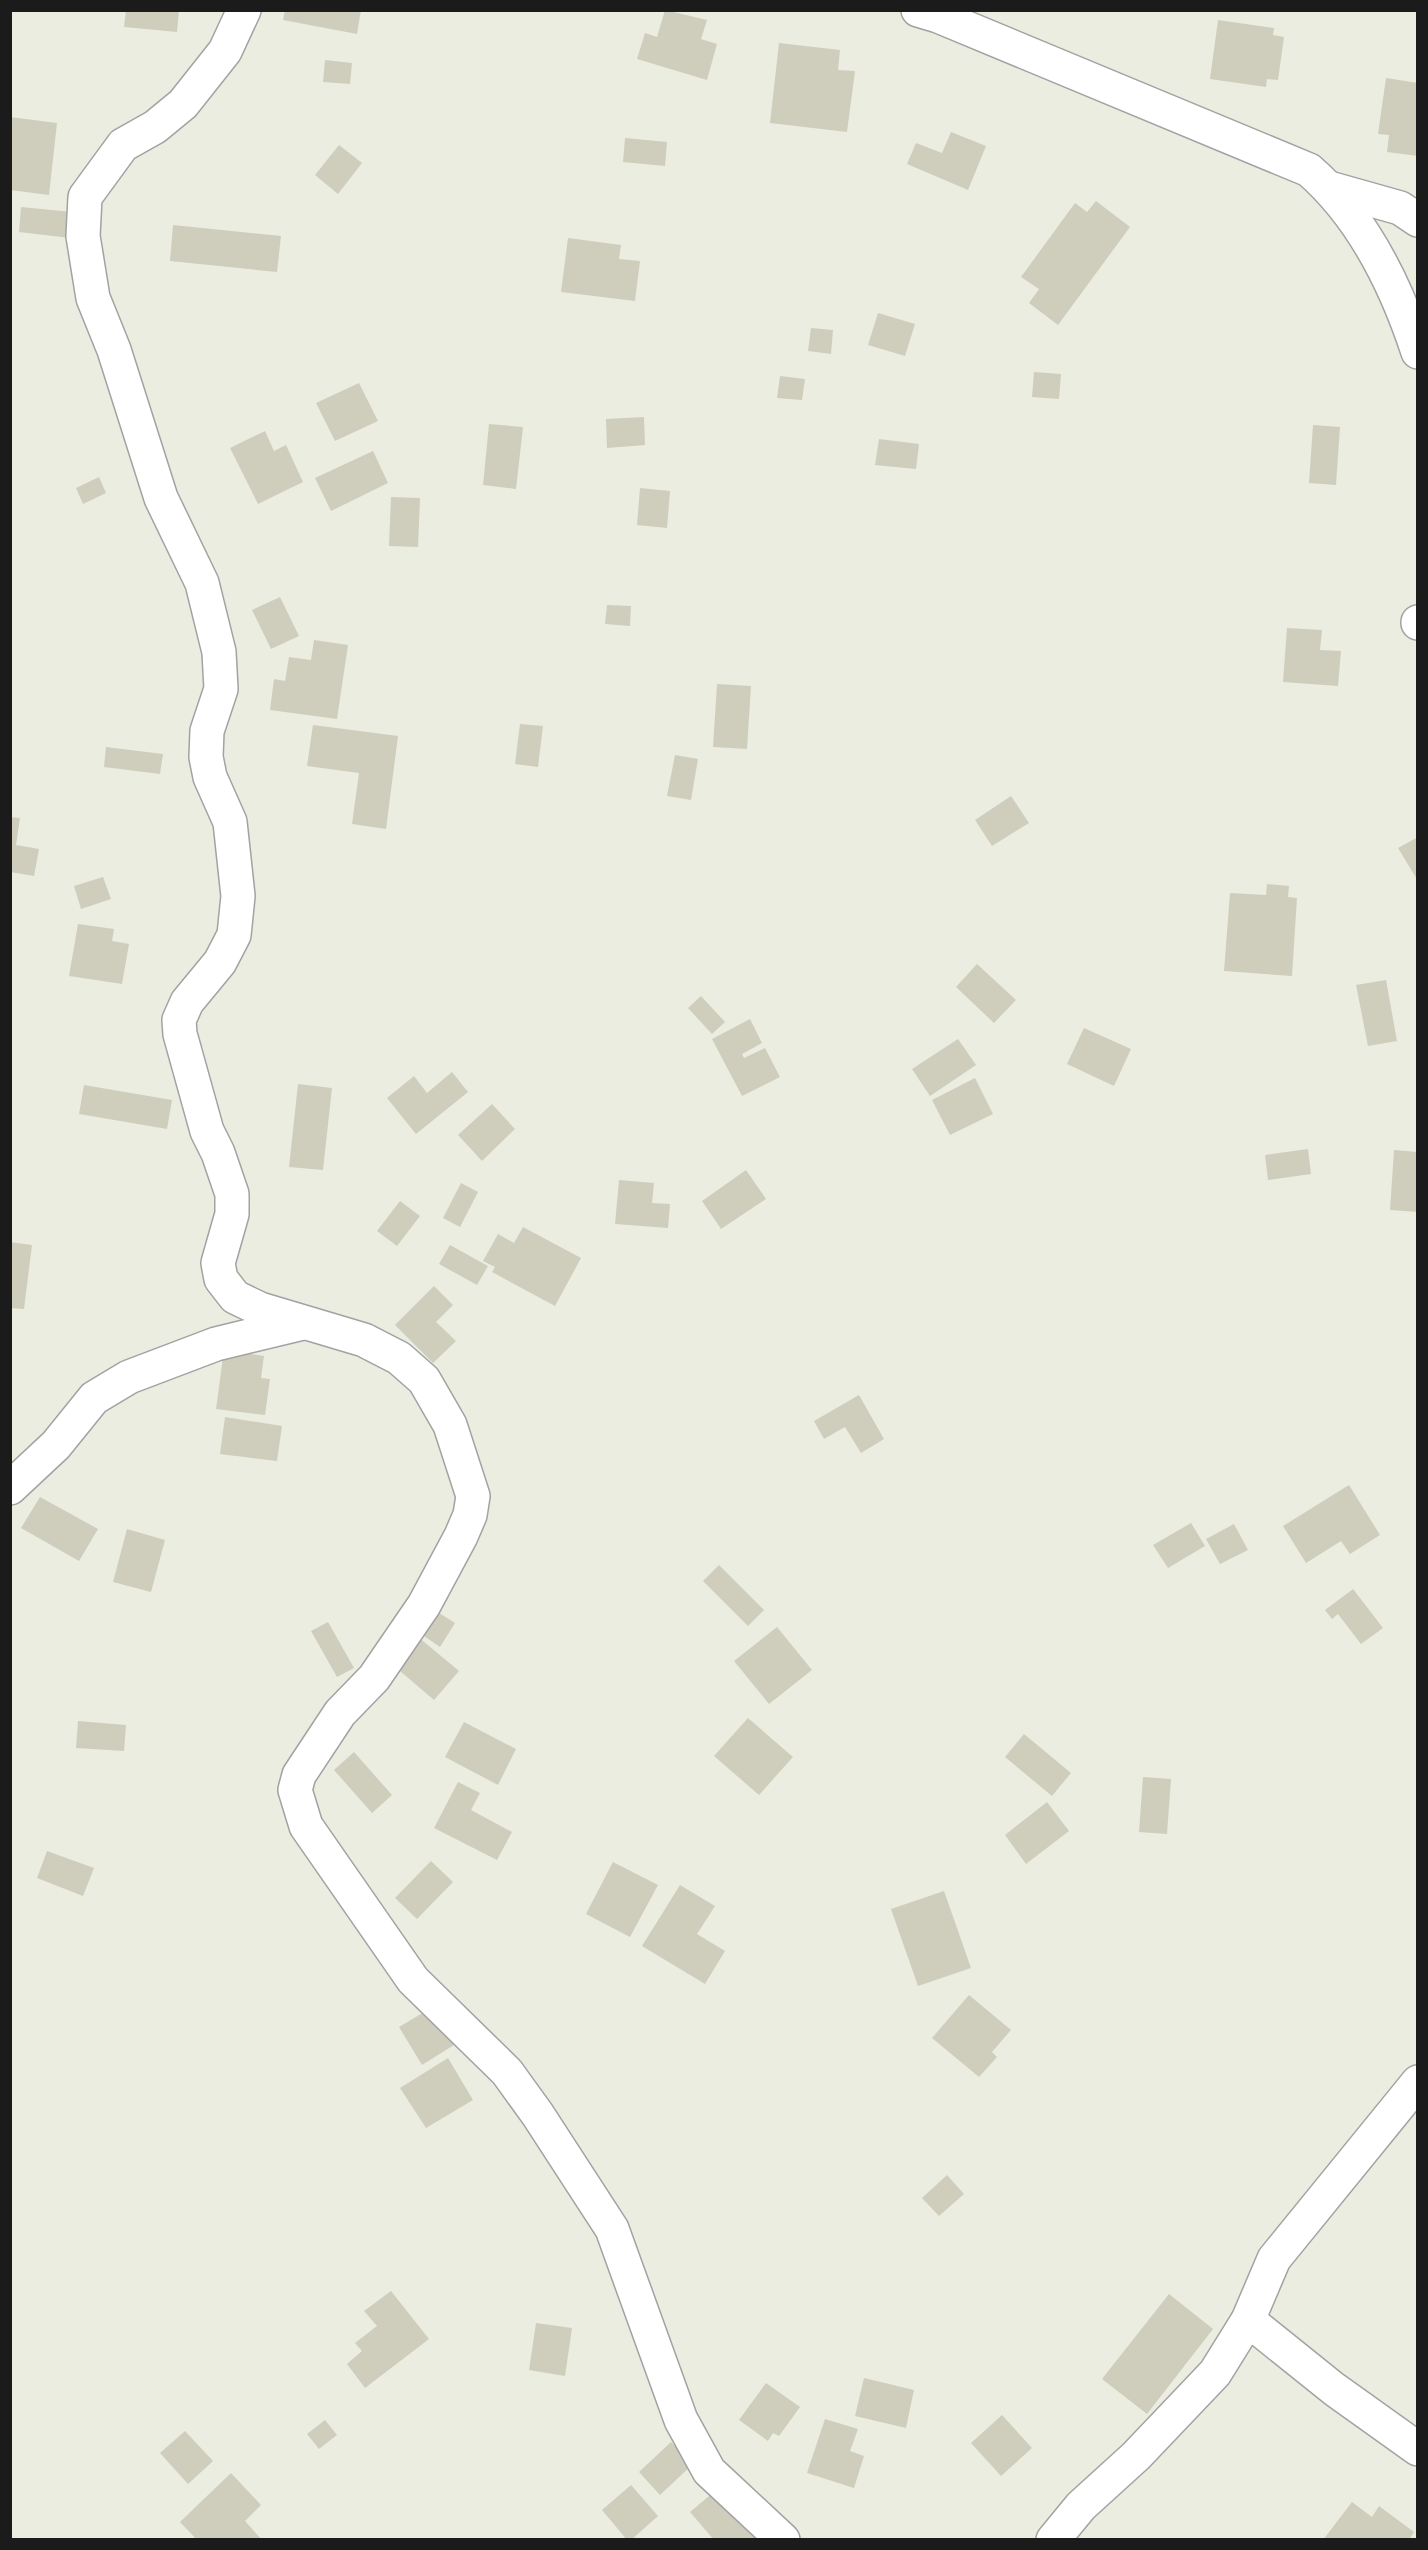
<svg xmlns="http://www.w3.org/2000/svg" width="1428" height="2550" font-family="'Exo 2',sans-serif">
  <rect width="100%" height="100%" fill="#ebede0"/>
  <g fill="#cfcebd">
    <path d="M126 10H179L177 32 124 27Z"/>
    <path d="M285 10H361L357 34 283 20Z"/>
    <path d="M665 10 707 20 701 39 717 44 707 80 637 59 645 33 657 37Z"/>
    <path d="M1218 20 1274 28 1273 35 1284 37 1278 80 1267 79 1266 87 1210 79Z"/>
    <path d="M779 43 840 50 838 70 855 71 847 132 770 123Z"/>
    <path d="M325 60 352 63 350 84 323 82Z"/>
    <path d="M1386 78 1418 83V156L1387 152 1389 135 1378 134Z"/>
    <path d="M10 117 57 123 49 195 10 190Z"/>
    <path d="M951 132 986 146 968 190 907 164 916 143 942 153Z"/>
    <path d="M625 138 667 142 665 166 623 162Z"/>
    <path d="M339 145 362 163 338 194 315 175Z"/>
    <path d="M1096 201 1130 227 1058 325 1029 303 1039 289 1021 277 1075 203 1087 212Z"/>
    <path d="M21 207 73 212 70 238 19 232Z"/>
    <path d="M173 225 281 236 277 272 170 261Z"/>
    <path d="M568 238 621 245 619 259 640 261 635 301 561 292Z"/>
    <path d="M878 313 915 324 905 356 868 345Z"/>
    <path d="M811 328 833 330 831 354 808 351Z"/>
    <path d="M1034 372 1061 374 1059 399 1032 397Z"/>
    <path d="M780 376 805 379 802 400 777 398Z"/>
    <path d="M359 383 378 421 335 441 316 403Z"/>
    <path d="M644 417 645 445 607 448 606 419Z"/>
    <path d="M489 424 523 427 516 489 483 485Z"/>
    <path d="M1313 425 1340 427 1336 485 1309 483Z"/>
    <path d="M265 431 274 451 286 445 303 482 258 504 230 448Z"/>
    <path d="M879 439 919 444 916 469 875 465Z"/>
    <path d="M373 451 388 483 331 511 315 478Z"/>
    <path d="M99 477 106 493 83 504 76 488Z"/>
    <path d="M640 488 670 491 667 528 637 525Z"/>
    <path d="M391 497 420 498 418 547 389 546Z"/>
    <path d="M280 597 299 636 271 649 252 610Z"/>
    <path d="M607 605 631 606 630 626 605 624Z"/>
    <path d="M1287 628 1322 630 1320 650 1341 651 1338 686 1283 682Z"/>
    <path d="M314 640 348 645 337 719 270 710 274 679 285 681 289 657 311 660Z"/>
    <path d="M717 684 751 686 747 749 713 747Z"/>
    <path d="M520 724 543 726 538 767 515 764Z"/>
    <path d="M313 725 398 736 386 829 352 824 359 773 307 766Z"/>
    <path d="M106 747 163 754 160 774 104 767Z"/>
    <path d="M675 755 698 759 691 800 667 796Z"/>
    <path d="M1011 796 1029 823 992 846 975 820Z"/>
    <path d="M10 817 20 818 16 845 39 849 34 876 10 872Z"/>
    <path d="M1418 837V881L1398 848Z"/>
    <path d="M103 877 111 899 81 909 74 886Z"/>
    <path d="M1267 884 1289 886 1288 897 1297 898 1292 976 1224 971 1230 893 1266 895Z"/>
    <path d="M78 924 114 929 112 941 129 944 122 984 69 976Z"/>
    <path d="M977 964 1016 1000 994 1023 956 987Z"/>
    <path d="M1386 980 1397 1041 1368 1046 1356 985Z"/>
    <path d="M701 996 725 1022 712 1034 688 1008Z"/>
    <path d="M750 1019 762 1043 742 1054 744 1058 765 1048 780 1077 742 1096 712 1039Z"/>
    <path d="M1084 1028 1131 1049 1114 1086 1067 1064Z"/>
    <path d="M958 1039 976 1065 930 1096 912 1069Z"/>
    <path d="M452 1072 468 1092 416 1134 387 1098 414 1076 427 1093Z"/>
    <path d="M975 1078 993 1114 950 1135 932 1100Z"/>
    <path d="M298 1084 332 1088 323 1170 289 1167Z"/>
    <path d="M84 1085 172 1100 167 1129 79 1114Z"/>
    <path d="M492 1104 515 1129 482 1161 458 1135Z"/>
    <path d="M1308 1149 1311 1174 1268 1180 1265 1155Z"/>
    <path d="M1394 1150 1418 1152V1212L1390 1210Z"/>
    <path d="M746 1170 766 1199 721 1229 702 1201Z"/>
    <path d="M619 1180 654 1183 652 1203 670 1204 668 1228 615 1224Z"/>
    <path d="M461 1183 478 1192 460 1227 443 1218Z"/>
    <path d="M400 1201 420 1216 397 1246 377 1231Z"/>
    <path d="M523 1227 581 1258 555 1306 492 1272 495 1267 483 1261 498 1234 514 1243Z"/>
    <path d="M10 1242 32 1245 24 1309 10 1308Z"/>
    <path d="M450 1245 488 1266 477 1285 439 1264Z"/>
    <path d="M434 1286 453 1305 436 1322 456 1341 433 1363 395 1325Z"/>
    <path d="M224 1350 264 1356 261 1378 270 1379 265 1415 216 1409Z"/>
    <path d="M859 1395 884 1439 861 1453 845 1427 824 1439 814 1421Z"/>
    <path d="M225 1417 282 1426 277 1461 220 1454Z"/>
    <path d="M1349 1485 1380 1535 1350 1554 1341 1541 1306 1563 1283 1526Z"/>
    <path d="M40 1497 98 1529 79 1561 21 1528Z"/>
    <path d="M1191 1523 1205 1546 1168 1568 1153 1545Z"/>
    <path d="M1234 1524 1248 1550 1220 1564 1206 1539Z"/>
    <path d="M127 1529 165 1540 151 1592 113 1582Z"/>
    <path d="M719 1565 764 1610 748 1626 703 1581Z"/>
    <path d="M1353 1589 1383 1628 1361 1644 1338 1614 1332 1619 1325 1610Z"/>
    <path d="M439 1613 455 1623 440 1647 424 1636Z"/>
    <path d="M328 1622 354 1668 337 1677 311 1631Z"/>
    <path d="M777 1627 812 1670 769 1704 734 1661Z"/>
    <path d="M417 1636 459 1671 434 1700 393 1665Z"/>
    <path d="M748 1718 793 1757 759 1795 714 1756Z"/>
    <path d="M78 1721 126 1725 124 1751 76 1748Z"/>
    <path d="M464 1722 516 1749 498 1785 445 1757Z"/>
    <path d="M1024 1734 1071 1773 1052 1796 1005 1757Z"/>
    <path d="M354 1752 392 1795 372 1813 334 1770Z"/>
    <path d="M1143 1777 1171 1779 1167 1834 1139 1832Z"/>
    <path d="M458 1782 480 1793 471 1810 512 1832 497 1860 434 1828Z"/>
    <path d="M1047 1802 1069 1831 1026 1864 1005 1835Z"/>
    <path d="M47 1851 94 1868 83 1896 37 1878Z"/>
    <path d="M431 1861 453 1882 417 1919 395 1898Z"/>
    <path d="M613 1862 658 1885 630 1937 586 1914Z"/>
    <path d="M680 1885 715 1906 697 1934 725 1951 705 1984 642 1946Z"/>
    <path d="M944 1891 971 1968 918 1986 891 1909Z"/>
    <path d="M969 1995 1011 2030 992 2052 997 2057 979 2077 932 2038Z"/>
    <path d="M431 2008 454 2045 422 2065 399 2027Z"/>
    <path d="M448 2058 473 2100 426 2128 400 2088Z"/>
    <path d="M947 2175 964 2194 939 2216 922 2198Z"/>
    <path d="M391 2291 429 2339 365 2388 347 2364 362 2351 355 2343 377 2326 364 2311Z"/>
    <path d="M1169 2294 1213 2329 1147 2414 1102 2379Z"/>
    <path d="M536 2323 572 2328 565 2376 529 2370Z"/>
    <path d="M864 2378 914 2390 906 2428 855 2416Z"/>
    <path d="M766 2383 800 2407 779 2436 773 2433 768 2441 739 2420Z"/>
    <path d="M1002 2415 1032 2448 1001 2476 971 2443Z"/>
    <path d="M825 2419 858 2429 850 2451 864 2456 854 2488 807 2473Z"/>
    <path d="M325 2420 337 2435 319 2449 307 2434Z"/>
    <path d="M185 2431 213 2461 188 2484 160 2453Z"/>
    <path d="M671 2442 693 2464 660 2495 639 2472Z"/>
    <path d="M231 2473 261 2505 245 2521 262 2540H197L180 2522Z"/>
    <path d="M631 2485 658 2516 631 2540H627L602 2510Z"/>
    <path d="M715 2491 757 2540H714L690 2512Z"/>
    <path d="M1352 2502 1372 2517 1379 2506 1414 2532 1409 2540H1323Z"/>
  </g>
  <g fill="none" stroke-linecap="round" stroke-linejoin="round">
    <g stroke="#a2a2a2" stroke-width="36">
      <g id="minor">
        <path d="M244 10 225 51 183 104 155 127 123 145 85 197 83 236 93 298 114 350 161 498 202 583 219 652 221 689 207 731 206 757 210 777 230 822 238 896 234 935 220 962 187 1002 179 1020 180 1034 207 1131 218 1153 232 1194V1214L218 1263 221 1279 235 1297 260 1309 364 1340 399 1358 424 1380 450 1425 473 1496 470 1515 461 1536 424 1605 374 1678 340 1713 299 1775 295 1790 306 1826 413 1980 507 2072 538 2115 612 2229 681 2420 709 2471 783 2540"/>
        <path d="M918 10 938 16 1309 170C1363 217 1396 285 1418 352"/>
        <path d="M1329 188 1400 208 1418 220"/>
        <path d="M1418 622V623"/>
        <path d="M10 1488 56 1445 94 1398 129 1377 216 1344 303 1323"/>
        <path d="M1248 2320 1334 2389 1418 2449"/>
        <path d="M1053 2540 1081 2506 1136 2456 1215 2373 1248 2320 1274 2259 1418 2082"/>
      </g>
    </g>
    <use href="#minor" stroke="#fff" stroke-width="33"/>
  </g>
  <rect width="1428" height="2550" fill="none" stroke="#1b1b1b" stroke-width="24"/>
</svg>
